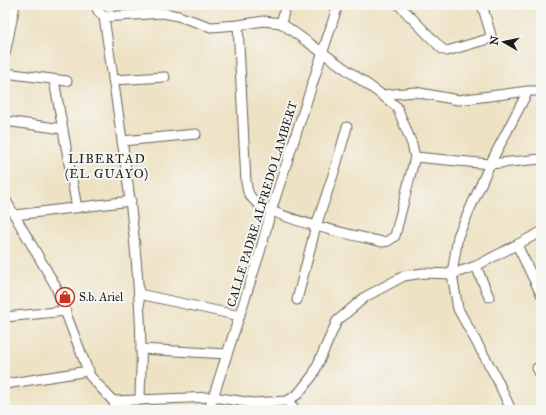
<svg xmlns="http://www.w3.org/2000/svg" width="546" height="415" font-family="'IM FELL Great Primer',serif">
  <rect width="100%" height="100%" fill="#f6f6f2"/>
  <filter id="ink" filterUnits="userSpaceOnUse"><feTurbulence type="fractalNoise" baseFrequency=".025" numOctaves="2"/><feDisplacementMap in="SourceGraphic" scale="8" xChannelSelector="R" yChannelSelector="G"/><feConvolveMatrix kernelMatrix="1 2 1 2 8 2 1 2 1" color-interpolation-filters="sRGB"/></filter>
  <filter id="wash" filterUnits="userSpaceOnUse"><feTurbulence type="fractalNoise" baseFrequency=".012" numOctaves="4" result="noise"/><feDisplacementMap in="SourceGraphic" scale="16" xChannelSelector="R" yChannelSelector="G"/><feGaussianBlur stdDeviation="0.9" result="paint"/><feColorMatrix in="noise" values="0 0 0 0 0 0 0 0 0 0 0 0 0 0 0 0 0 1.4 0 .05"/><feComposite in="paint" operator="in"/></filter>
  <g filter="url(#wash)">
    <rect width="100%" height="100%" fill="#eee2c4"/>
  </g>
  <g filter="url(#ink)">
    <g fill="none" stroke-linecap="round" stroke-linejoin="round">
      <g stroke="#666157" stroke-width="11">
        <g id="minor">
          <path d="M96 5 98 11 104 17C120 127 139 237 141 348 142 365 140 383 140 400"/>
          <path d="M399 5 442 49 447 51 488 39 491 35 482 5"/>
          <path d="M104 17 163 13 178 16 211 27 238 25 264 21 281 23 382 95 397 107 412 144 415 157 395 236 388 241 383 242C358 236 259 217 249 194 247 191 247 186 246 182L238 25"/>
          <path d="M281 23 286 5"/>
          <path d="M5 54 15 5"/>
          <path d="M5 73 67 81"/>
          <path d="M54 80 77 208"/>
          <path d="M113 80 165 77"/>
          <path d="M382 95 415 92 458 100 528 91H541"/>
          <path d="M5 121 63 129"/>
          <path d="M122 141 196 134"/>
          <path d="M415 157 490 164 541 159"/>
          <path d="M5 199 55 285 90 376 113 401 213 397 253 403 287 401 298 394 313 375 337 321 365 297 404 276 423 273 452 274 476 266 541 232"/>
          <path d="M15 215 131 201"/>
          <path d="M517 245 541 294"/>
          <path d="M476 266 489 297"/>
          <path d="M139 294 240 316"/>
          <path d="M297 300 316 226 335 169 347 127"/>
          <path d="M5 317 66 311"/>
          <path d="M141 349 227 354"/>
          <path d="M537 368 541 376"/>
          <path d="M5 384 82 372 89 370"/>
          <path d="M113 401 118 410"/>
          <path d="M287 401 296 410"/>
          <path d="M209 410 260 252 271 211 338 5"/>
          <path d="M511 410 497 379 458 309 452 274 458 236 490 164 528 91"/>
        </g>
      </g>
      <use href="#minor" stroke="#fff" stroke-width="9"/>
    </g>
  </g>
  <defs>
    <g id="shop-ring" transform="scale(1)"><circle r="9.5" fill="#f6f6f2" stroke="#c8321e" stroke-width="1.5"/><path d="M-5-2.5h2.3a2.7 3.5 0 0 1 5.4 0H5L5.5 6h-11ZM-1.5-2.5h3a1.5 2.3 0 0 0-3 0Z" fill="#c8321e"/></g>
  </defs>
  <g fill-rule="evenodd">
    <use href="#shop-ring" x="65" y="297"/>
  </g>
  <g text-anchor="middle" stroke-width="4" stroke-linejoin="round" paint-order="stroke">
    <g font-size="12" fill="#1c1c1c" stroke="#f6f6f2">
      <text transform="translate(262 204) rotate(-73)" y="4">CALLE PADRE ALFREDO LAMBERT</text>
    </g>
    <g font-size="12" fill="#1c1c1c" stroke="#f6f6f2" text-anchor="start">
      <text x="79" y="301">S.b. Ariel</text>
    </g>
    <g font-size="13" letter-spacing="1" fill="#1c1c1c" stroke="#f6f6f2">
      <text x="107" y="163">LIBERTAD<tspan x="107" dy="15">(EL GUAYO)</tspan></text>
    </g>
  </g>
  <rect width="546" height="415" fill="none" stroke="#f6f6f2" stroke-width="20"/>
  <g transform="translate(504 42) rotate(279)" stroke="#f6f6f2" stroke-width="3" paint-order="stroke">
  <path d="M0-3L7 15L0 10L-7 15Z" fill="#1c1c1c"/>
  <text y="-6" font-size="11" font-weight="bold" text-anchor="middle" fill="#1c1c1c">N</text>
  </g>
</svg>
